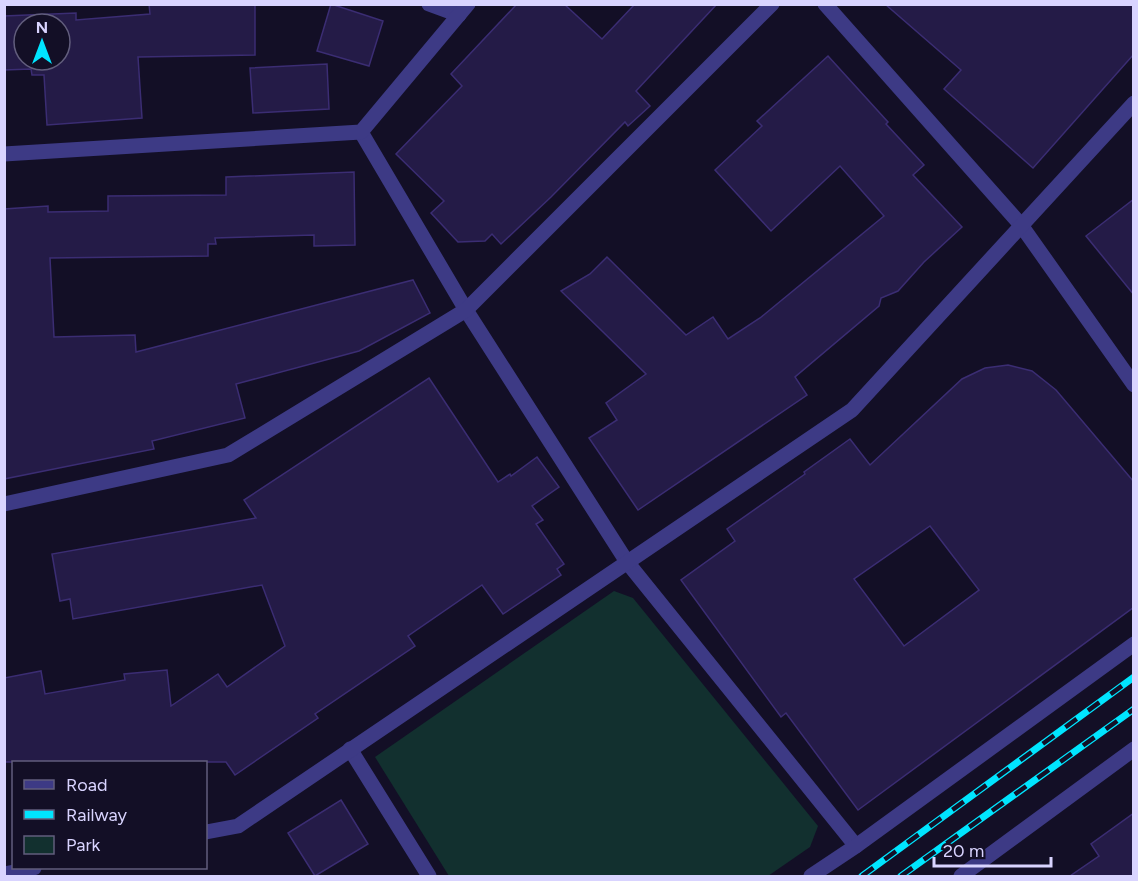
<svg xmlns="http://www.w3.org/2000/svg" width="1138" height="881" font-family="Figtree,sans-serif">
  <rect width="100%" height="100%" fill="#130f26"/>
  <path fill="#12302f" d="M614 591 633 598 818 826 810 847 768 876H449L375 757Z"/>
  <g fill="#241b47" stroke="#3b2d73" stroke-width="1.5" fill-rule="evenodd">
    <path d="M149 4H255V55L138 57 142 118 47 125 44 75H32L31 69 4 70V16L76 13V20L150 14ZM24 24H60V60H24Z"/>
    <path d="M331 4 383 21 369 66 317 51Z"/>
    <path d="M517 4H564L602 39 635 4H717L636 91 650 106 628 126 625 122 551 197 501 244 492 234 485 241 458 242 431 213 444 201 396 154 462 86 451 74Z"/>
    <path d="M885 4H1134V54L1033 168 944 89 961 70Z"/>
    <path d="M828 56 888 122 886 124 924 165 913 175 962 227 924 262 898 291 881 298 879 306 795 377 807 395 638 510 589 438 617 420 606 403 646 374 561 291 590 274 607 257 686 335 713 317 728 339 760 318 884 216 840 166 771 231 715 170 762 126 757 121Z"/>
    <path d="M327 64 329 109 253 113 250 68Z"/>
    <path d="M354 172 355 245 314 246V235L215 238 216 244H208V256L50 258 54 337 135 335 136 352 413 280 430 313 359 351 236 384 245 418 152 441 154 449 4 479V209L48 206V212L108 211V196L226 195V177Z"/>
    <path d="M1134 199V295L1086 236Z"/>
    <path d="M1008 365 1032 371 1056 390 1134 482V607L858 810 786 713 781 717 681 580 735 541 727 529 805 474 804 472 850 439 870 465 962 379 985 368ZM930 526 979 590 904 646 854 579Z"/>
    <path d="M429 378 498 482 510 474 511 476 537 457 559 487 532 506 543 520 536 524 564 564 557 569 561 575 503 614 482 585 408 636 415 646 315 714 318 718 235 775 226 762H4V678L41 671 45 694 125 680 124 674 167 670 171 706 218 674 227 687 285 646 262 585 73 619 70 599 60 601 52 554 256 518 244 500Z"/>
    <path d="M341 800 368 844 315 876 288 833Z"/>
    <path d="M1134 813V876H1070L1099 856 1091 844Z"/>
  </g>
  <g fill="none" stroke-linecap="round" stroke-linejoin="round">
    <g stroke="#3d3a85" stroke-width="15">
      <path d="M429 4 459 15"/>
      <path d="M825 4 1021 225 1134 385"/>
      <path d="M361 132 466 310 627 562 856 846"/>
      <path d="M4 154 361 132 468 4"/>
      <path d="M4 504 228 455 466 310 772 4"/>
      <path d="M350 749 429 876"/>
      <path d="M206 832 238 826 852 410 1134 103"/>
      <path d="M4 874 34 868"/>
      <path d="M811 876 856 846 1134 644"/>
      <path d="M961 876 1134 749"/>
    </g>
    <g stroke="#00e5ff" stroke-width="7">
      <g id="rail">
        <path d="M862 876 1134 677"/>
        <path d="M901 876 1134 709"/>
      </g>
    </g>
    <use href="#rail" stroke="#130f26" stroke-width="4.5" stroke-dasharray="14" stroke-linecap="butt"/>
  </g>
  <rect width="1138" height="881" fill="none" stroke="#d9d4ff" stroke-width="12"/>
  <rect x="12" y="761" width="195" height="108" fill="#130f26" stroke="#625e7d" stroke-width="1.5"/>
  <rect x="24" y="780" width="30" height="9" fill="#3d3a85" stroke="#625e7d" stroke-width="1.5"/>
  <text x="66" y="791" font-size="18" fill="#d9d4ff">Road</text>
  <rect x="24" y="810" width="30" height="9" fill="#00e5ff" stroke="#625e7d" stroke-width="1.5"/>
  <text x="66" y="821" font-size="18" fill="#d9d4ff">Railway</text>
  <rect x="24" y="836" width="30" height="18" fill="#12302f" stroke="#625e7d" stroke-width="1.5"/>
  <text x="66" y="851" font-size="18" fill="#d9d4ff">Park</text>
  <g transform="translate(42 42)"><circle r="28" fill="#130f26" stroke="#625e7d" stroke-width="1.5"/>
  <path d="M0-4.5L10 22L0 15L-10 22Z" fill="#00e5ff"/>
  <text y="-9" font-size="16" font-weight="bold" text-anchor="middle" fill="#d9d4ff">N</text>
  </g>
  <path d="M934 857v9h117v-9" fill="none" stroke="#d9d4ff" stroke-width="3"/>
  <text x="943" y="857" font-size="18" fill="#d9d4ff" stroke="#130f26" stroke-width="4.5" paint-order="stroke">20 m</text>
</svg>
